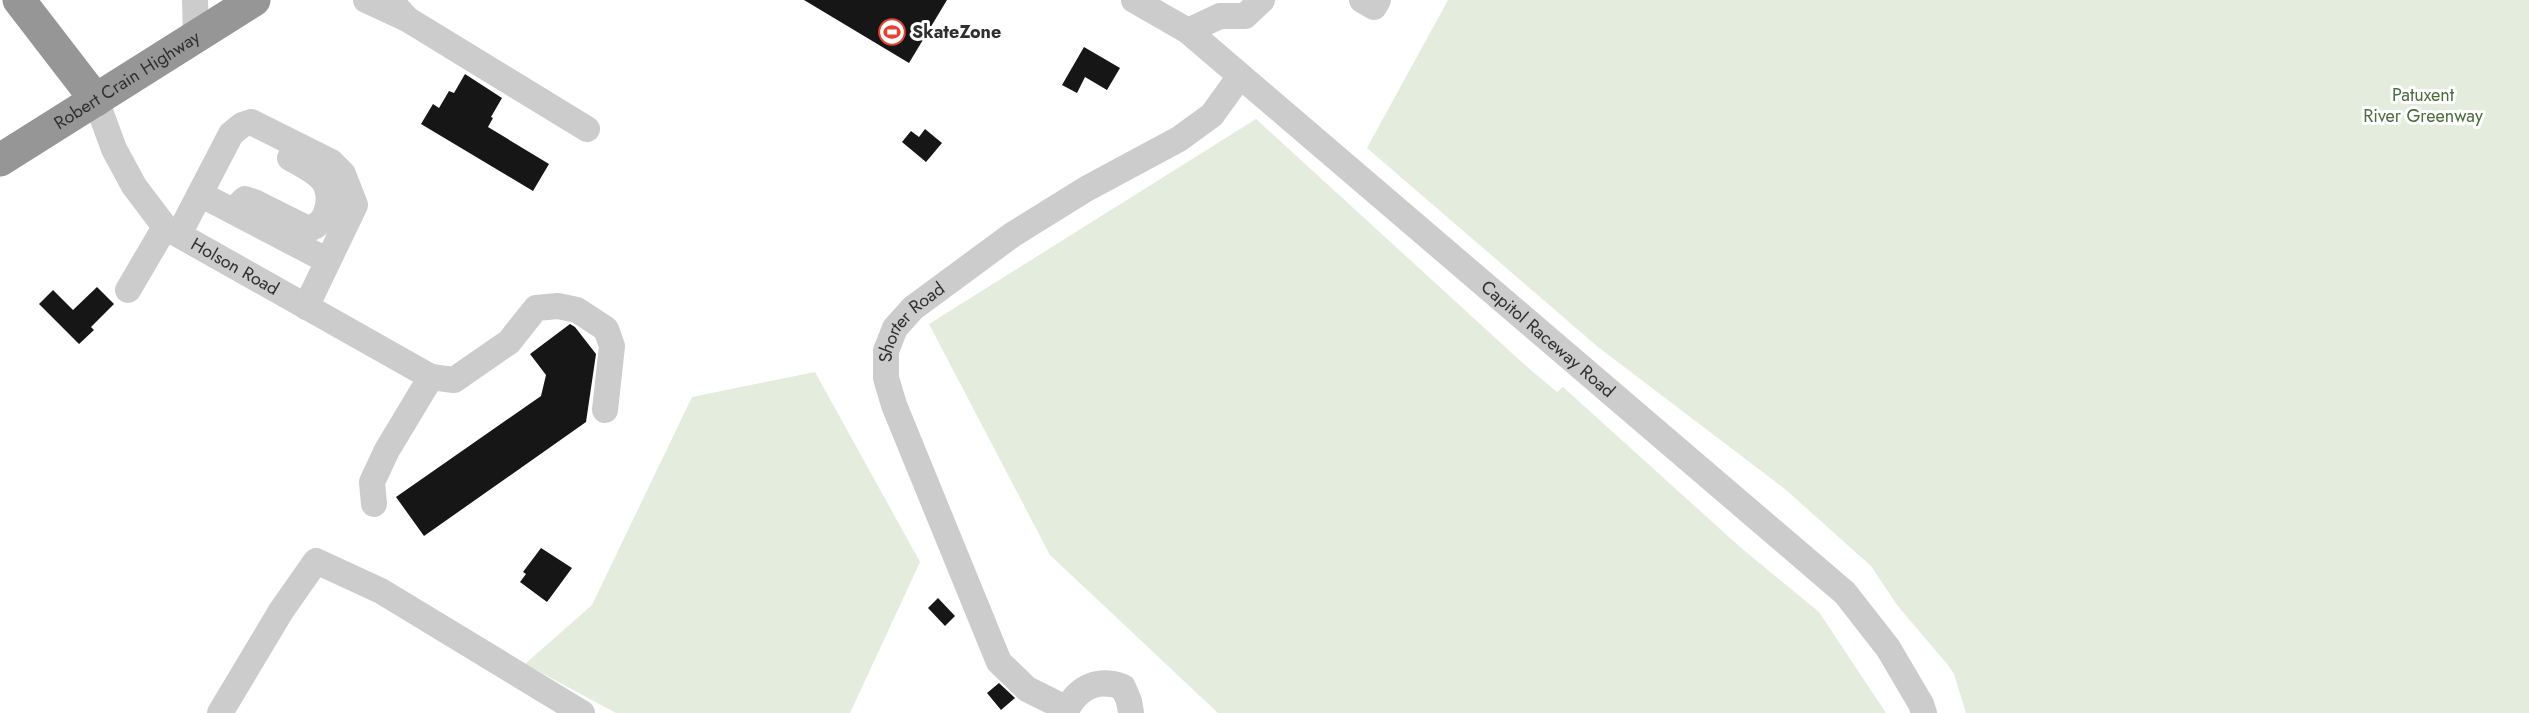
<svg xmlns="http://www.w3.org/2000/svg" width="2529" height="713" font-family="Jost,sans-serif">
  <rect width="100%" height="100%" fill="#fff"/>
  <g fill="#e3ecdd">
    <path d="M1448 0H2529V713H1966L1954 674 1948 665 1897 605 1871 566 1785 489 1598 347 1367 148Z"/>
    <path d="M1256 119 1526 366 1557 392 1563 387 1740 547 1819 612 1886 713H1218L1050 555 929 324Z"/>
    <path d="M815 372 920 562 850 713H616L525 664 592 605 692 397Z"/>
  </g>
  <g fill="#161616">
    <path d="M804 0H947L909 63Z"/>
    <path d="M1084 47 1120 68 1107 90 1085 77 1077 93 1062 85Z"/>
    <path d="M465 74 502 98 491 117 493 118 488 127 549 164 533 191 421 124 433 104 439 108 449 91 454 93Z"/>
    <path d="M925 129 942 143 926 162 902 142 911 131 919 137Z"/>
    <path d="M97 287 114 304 91 327 94 330 79 344 39 304 53 290 73 310Z"/>
    <path d="M570 324 575 327 596 354 586 422 424 536 396 497 541 396 546 375 530 354Z"/>
    <path d="M541 548 572 568 547 602 520 582 526 574 523 572Z"/>
    <path d="M938 598 955 616 945 626 928 608Z"/>
    <path d="M999 683 1015 698 1001 710 987 693Z"/>
  </g>
  <g fill="none" stroke-linecap="round" stroke-linejoin="round">
    <g stroke="#ccc" stroke-width="26">
      <path d="M195 0 196 37"/>
      <path d="M366 0 407 19 390 0"/>
      <path id="s1" d="M1134 0 1188 31 1845 593 1888 648 1921 704 1924 713"/>
      <path d="M1362 0 1374 7 1378 0"/>
      <path d="M407 19 587 129"/>
      <path d="M1188 31 1220 16H1245L1262 0"/>
      <path id="s2" d="M96 100 114 149 134 186 165 227 431 377"/>
      <path d="M200 194 328 261"/>
      <path d="M233 211 245 199 254 202 308 229C318 226 324 221 327 210 335 179 313 171 290 158"/>
      <path d="M179 234 231 134 242 125 251 122 331 162 343 174 355 205 306 307"/>
      <path d="M128 290 165 227"/>
      <path d="M374 504 372 482 387 450 431 377 454 380 509 342 536 308 558 306 577 310 606 329 612 346 605 410"/>
      <path d="M220 713 281 611 316 561 381 591 582 713"/>
      <path id="s3" d="M1131 713 1129 701 1123 687C1099 678 1079 686 1067 709L1027 689 999 662 894 405 886 378V351L895 328 913 308 1012 235 1086 189 1179 139 1212 115 1240 76"/>
    </g>
    <g stroke="#969696" stroke-width="33">
      <path d="M19 0 96 100"/>
      <path id="s4" d="M0 160 254 0"/>
    </g>
  </g>
  <defs>
    <g id="stadium-ring" transform="scale(1.35)"><circle r="9.5" fill="#fff" stroke="#e44533" stroke-width="1.5"/><path d="M0-5a6.5 5 0 1 0 0 10a6.5 5 0 1 0 0-10ZM-3.5-1.8h7v3.6h-7Z" fill="#e44533"/></g>
  </defs>
  <g fill-rule="evenodd">
    <use href="#stadium-ring" x="892" y="32"/>
  </g>
  <g text-anchor="middle" stroke-width="6" stroke-linejoin="round" paint-order="stroke">
    <g font-size="18" font-weight="bold" fill="#2f2f2f" stroke="#fff" text-anchor="start">
      <text x="912" y="38">SkateZone</text>
    </g>
    <g font-size="18" fill="#2f2f2f" stroke="#fff">
      <text dy="6" stroke="none"><textPath href="#s4" startOffset="150">Robert Crain Highway</textPath></text>
      <text dy="6" stroke="none"><textPath href="#s2" startOffset="226">Holson Road</textPath></text>
      <text dy="6" stroke="none"><textPath href="#s3" startOffset="549">Shorter Road</textPath></text>
      <text dy="6" stroke="none"><textPath href="#s1" startOffset="536">Capitol Raceway Road</textPath></text>
    </g>
    <g font-size="18" fill="#4a6b3c" stroke="#fff">
      <text x="2423" y="101">Patuxent<tspan x="2423" dy="21">River Greenway</tspan></text>
    </g>
  </g>
</svg>
